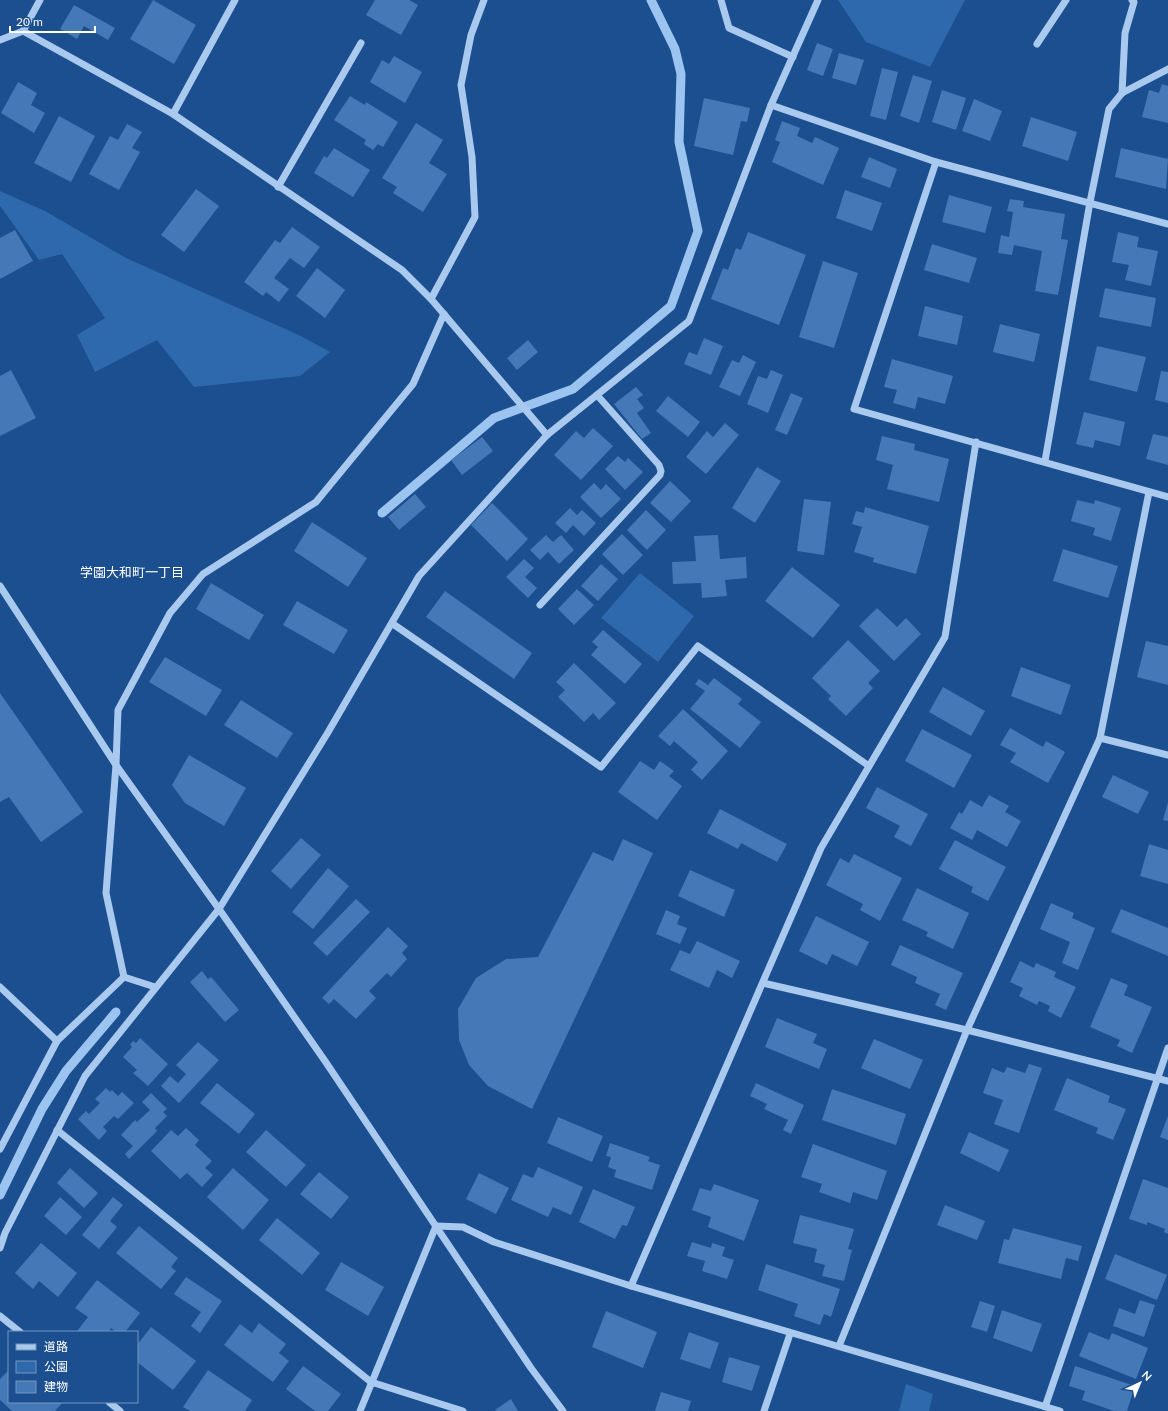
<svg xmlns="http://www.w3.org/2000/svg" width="1168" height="1411" font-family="Lato,'Noto Sans JP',sans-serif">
  <rect width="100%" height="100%" fill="#1b4f8f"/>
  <g fill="#2e69ad">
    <path d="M838 0H965L930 67 866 42Z"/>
    <path d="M0 191 45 211 126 258 301 336 330 352 300 376 194 387 157 340 95 372 77 335 105 318 62 254 39 260 0 206Z"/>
    <path d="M640 573 694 616 658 662 601 618Z"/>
    <path d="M906 1384 933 1394 929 1411H899Z"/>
  </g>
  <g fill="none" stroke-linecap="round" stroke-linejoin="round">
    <g stroke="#9cc4f0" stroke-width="9">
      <path d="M382 513 494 418 573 389 671 306 698 231 679 142 681 74 675 49 651 0"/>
      <path d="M0 1195 42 1109 66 1071 116 1012"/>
    </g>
  </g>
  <g fill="#4478b7">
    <path d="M153 0 196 25 174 64 130 39Z"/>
    <path d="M375 0H409L418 5 401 35 366 15Z"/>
    <path d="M74 5 115 28 108 40 84 26 77 39 60 29Z"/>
    <path d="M817 43 833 49 823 76 807 70Z"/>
    <path d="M839 53 864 60 856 85 832 78Z"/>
    <path d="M394 56 422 72 405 103 370 82 382 60 389 64Z"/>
    <path d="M882 68 898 72 886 120 870 116Z"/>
    <path d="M913 75 932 81 919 123 900 116Z"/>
    <path d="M18 82 37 93 31 105 45 113 34 133 1 113Z"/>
    <path d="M1162 84 1168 86V123L1142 117 1149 90 1159 93Z"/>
    <path d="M942 90 966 98 956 130 932 122Z"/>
    <path d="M350 96 365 105 366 102 398 122 383 147 378 144 373 150 364 144 366 140 334 120Z"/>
    <path d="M704 98 750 108 747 122 741 121 733 155 694 146Z"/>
    <path d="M974 99 1002 111 990 141 962 131Z"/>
    <path d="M59 116 95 136 71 182 34 163Z"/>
    <path d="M1031 117 1077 132 1068 161 1022 146Z"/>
    <path d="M782 121 800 128 797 136 812 143 815 137 839 148 823 185 772 162 780 142 775 140Z"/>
    <path d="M416 123 443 140 429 163 447 174 423 212 393 193 397 187 382 178Z"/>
    <path d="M127 124 142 132 132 148 140 152 119 190 89 174 110 136 118 140Z"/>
    <path d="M334 148 370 170 353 197 314 173 324 156 327 158Z"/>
    <path d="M1121 148 1168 159 1166 189 1115 177Z"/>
    <path d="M869 157 897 169 890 188 861 177Z"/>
    <path d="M196 189 219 206 184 252 161 235Z"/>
    <path d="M845 190 882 203 872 231 836 218Z"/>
    <path d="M949 195 992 207 985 233 942 222Z"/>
    <path d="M1010 199 1024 201 1023 207 1065 214 1061 239 1068 240 1058 295 1035 291 1042 251 1014 245 1012 255 998 253 1001 235 1009 237 1013 212 1007 211Z"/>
    <path d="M292 227 320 247 304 268 290 258 274 278 289 289 279 302 266 292 263 296 244 282 275 240 280 243Z"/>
    <path d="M15 230 33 261 0 279V238Z"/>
    <path d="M748 232 806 255 779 325 711 299 723 268 728 270 736 248 741 250Z"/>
    <path d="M1118 232 1139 237 1137 247 1158 251 1151 286 1125 280 1129 265 1112 262Z"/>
    <path d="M932 244 977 258 969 283 924 270Z"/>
    <path d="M823 261 858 273 834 348 799 337Z"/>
    <path d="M317 268 345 290 325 318 296 296Z"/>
    <path d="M1105 288 1156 298 1151 327 1099 317Z"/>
    <path d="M925 306 963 316 957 345 918 336Z"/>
    <path d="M1000 324 1040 334 1034 362 993 352Z"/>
    <path d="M704 338 723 346 711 375 684 364 689 352 697 355Z"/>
    <path d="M528 340 538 352 517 370 507 358Z"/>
    <path d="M1097 346 1146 357 1137 392 1089 380Z"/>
    <path d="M743 355 756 362 740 396 719 387 732 360 739 363Z"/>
    <path d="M892 359 953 376 945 404 918 397 915 409 893 403 897 390 884 387Z"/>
    <path d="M11 370 36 418 0 436V376Z"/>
    <path d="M771 370 783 375 768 413 747 404 758 376 767 379Z"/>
    <path d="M1161 371 1168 372V403L1155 400Z"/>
    <path d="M636 387 643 395 637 399 644 408 637 413 651 433 642 439 614 404Z"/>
    <path d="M791 393 803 398 787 435 775 430Z"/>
    <path d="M668 396 700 422 688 437 656 411Z"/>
    <path d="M1084 412 1125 422 1120 446 1095 440 1093 448 1076 444Z"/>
    <path d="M725 423 739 435 706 474 686 457 707 431 713 437Z"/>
    <path d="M593 428 613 446 581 480 554 455 576 431 584 438Z"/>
    <path d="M1153 434 1168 437V465L1146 459Z"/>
    <path d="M882 436 915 444 914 450 949 459 939 502 887 489 893 465 876 460Z"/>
    <path d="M482 437 493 451 462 475 451 460Z"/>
    <path d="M618 456 625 462 628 458 643 472 625 490 605 469Z"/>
    <path d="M757 467 781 481 755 523 732 508Z"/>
    <path d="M670 481 691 501 671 522 650 503Z"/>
    <path d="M594 483 601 490 606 484 621 499 601 518 580 497Z"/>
    <path d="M415 494 426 507 399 530 388 517Z"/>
    <path d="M804 499 831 502 824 555 797 551Z"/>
    <path d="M1077 500 1094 504 1095 500 1121 508 1111 541 1093 535 1095 528 1071 521Z"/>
    <path d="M492 503 528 539 507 561 471 525Z"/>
    <path d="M865 507 929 526 916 574 873 562 874 558 854 552 862 527 852 524 856 511 864 513Z"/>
    <path d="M570 508 577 515 582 510 596 523 584 536 573 525 566 533 555 523Z"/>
    <path d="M646 510 666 530 647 550 627 530Z"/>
    <path d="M312 522 367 558 348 587 294 551Z"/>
    <path d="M622 534 643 555 623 575 602 554Z"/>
    <path d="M546 535 553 542 561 535 574 550 559 564 548 552 540 560 530 550Z"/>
    <path d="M718 535 720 559 746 557 747 578 725 580 727 596 702 598 701 583 673 584 672 562 696 561 694 536Z"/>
    <path d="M1063 549 1118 566 1108 598 1053 581Z"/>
    <path d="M524 559 534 568 525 577 537 588 528 598 506 577Z"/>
    <path d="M601 564 618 579 598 601 581 586Z"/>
    <path d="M792 567 840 605 813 638 765 601Z"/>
    <path d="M211 583 264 615 249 640 196 609Z"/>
    <path d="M577 589 594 605 574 625 558 609Z"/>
    <path d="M445 591 532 653 514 679 426 617Z"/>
    <path d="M297 601 348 630 334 654 283 625Z"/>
    <path d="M877 608 897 627 906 618 921 634 894 661 859 626Z"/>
    <path d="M603 630 642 664 625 684 591 655 598 647 592 642Z"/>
    <path d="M848 640 880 671 868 683 873 688 846 716 828 699 831 696 812 678Z"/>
    <path d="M1146 641 1168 646V685L1137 677Z"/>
    <path d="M165 657 222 690 206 716 149 682Z"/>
    <path d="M574 663 616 703 599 720 593 713 584 722 558 697 565 690 556 682Z"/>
    <path d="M1021 667 1071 685 1061 715 1011 696Z"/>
    <path d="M714 678 742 699 738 704 761 722 740 748 690 709 705 691 695 684 699 679 708 685Z"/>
    <path d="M943 687 985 711 971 736 929 712Z"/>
    <path d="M0 693 83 812 41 842 9 797 0 802Z"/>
    <path d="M241 700 293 733 277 758 224 725Z"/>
    <path d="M683 709 728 751 702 780 691 770 698 762 674 741 670 746 658 736Z"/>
    <path d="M1010 728 1043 747 1046 741 1065 752 1048 783 1010 762 1016 753 1000 745Z"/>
    <path d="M922 729 972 755 954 788 905 761Z"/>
    <path d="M189 755 246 788 224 826 185 803 172 785Z"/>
    <path d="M640 761 654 770 660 761 674 771 669 776 682 786 657 820 618 792Z"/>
    <path d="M1113 775 1149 792 1138 814 1102 797Z"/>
    <path d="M877 787 928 814 911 846 894 837 900 826 866 808Z"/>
    <path d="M989 795 1009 806 1005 812 1021 821 1007 847 977 830 972 840 950 828 959 812 962 814 970 800 982 807Z"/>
    <path d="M1168 802V821L1163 820Z"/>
    <path d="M720 809 787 844 777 862 741 843 738 849 707 833Z"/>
    <path d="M301 838 321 855 291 889 271 871Z"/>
    <path d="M623 839 653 853 532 1109 488 1086 469 1065 459 1040 458 1009 476 978 506 959 538 957 593 852 613 861Z"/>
    <path d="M955 840 1006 867 988 901 971 892 973 887 939 869Z"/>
    <path d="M1149 844 1168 850V884L1140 876Z"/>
    <path d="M854 854 902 878 880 921 860 910 863 904 826 885 840 858 849 863Z"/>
    <path d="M328 868 349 886 313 929 292 912Z"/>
    <path d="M690 870 735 890 724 917 678 896Z"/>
    <path d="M917 888 969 913 953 949 926 936 928 932 902 920Z"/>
    <path d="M356 899 370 912 327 956 313 943Z"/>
    <path d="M1051 903 1074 913 1072 918 1095 928 1078 970 1062 963 1070 942 1040 929Z"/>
    <path d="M1121 909 1168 928V956L1111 932Z"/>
    <path d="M666 910 680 916 677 924 687 928 680 944 656 934Z"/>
    <path d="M816 916 869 942 857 966 832 954 827 965 799 951Z"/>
    <path d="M388 927 408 946 402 953 407 959 391 977 387 973 369 991 376 998 356 1019 334 999 329 1004 322 998Z"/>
    <path d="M697 941 740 961 732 978 717 970 709 988 670 970 680 950 690 954Z"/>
    <path d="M900 945 963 973 946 1010 935 1005 940 994 915 983 917 977 891 965Z"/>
    <path d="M1020 961 1034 968 1036 963 1056 972 1054 977 1076 987 1061 1018 1048 1011 1050 1006 1039 1001 1037 1005 1019 996 1023 988 1010 982Z"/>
    <path d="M202 971 208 979 211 977 239 1010 225 1022 190 982Z"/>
    <path d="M1111 978 1128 985 1124 995 1152 1007 1132 1053 1117 1046 1120 1040 1090 1027Z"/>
    <path d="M777 1018 817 1034 813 1043 827 1049 819 1069 765 1047Z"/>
    <path d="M140 1038 168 1064 148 1086 133 1073 137 1070 123 1057 132 1047 130 1045 133 1041 136 1043Z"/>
    <path d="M874 1039 923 1060 910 1089 861 1068Z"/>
    <path d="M198 1042 219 1060 179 1103 161 1086 170 1076 178 1083 186 1074 176 1065Z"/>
    <path d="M1029 1064 1042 1068 1019 1133 994 1124 1003 1100 983 1093 992 1068 1004 1073 1007 1067 1025 1073Z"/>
    <path d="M1067 1078 1110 1096 1108 1102 1126 1109 1113 1140 1096 1133 1098 1128 1054 1110Z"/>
    <path d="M217 1083 255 1114 239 1134 200 1103Z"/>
    <path d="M756 1083 804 1105 791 1134 783 1130 788 1120 764 1109 767 1104 750 1096Z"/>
    <path d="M106 1088 110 1092 112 1090 118 1096 122 1092 134 1103 118 1119 114 1116 103 1127 107 1131 99 1140 78 1119 86 1111 89 1114 100 1103 95 1099Z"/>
    <path d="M832 1089 906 1114 896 1145 822 1120Z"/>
    <path d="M151 1093 167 1109 163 1112 167 1116 155 1128 157 1131 129 1159 125 1154 133 1146 121 1135 135 1120 137 1122 150 1110 142 1102Z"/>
    <path d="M1168 1116V1140L1160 1137Z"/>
    <path d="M558 1117 603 1136 592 1162 547 1143Z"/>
    <path d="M186 1128 199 1140 195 1145 212 1161 205 1168 213 1175 202 1187 187 1173 180 1179 151 1151 171 1130 178 1136Z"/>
    <path d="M266 1130 306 1165 286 1187 246 1152Z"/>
    <path d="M969 1132 1009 1150 999 1172 960 1153Z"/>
    <path d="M610 1143 650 1157 648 1161 660 1165 652 1190 614 1177 616 1170 608 1167 611 1157 606 1156Z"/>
    <path d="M813 1144 887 1171 877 1200 853 1192 850 1203 819 1192 822 1184 801 1177Z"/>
    <path d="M538 1167 583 1187 571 1215 553 1207 548 1217 511 1200 523 1174 533 1178Z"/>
    <path d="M70 1168 98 1193 84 1208 57 1183Z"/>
    <path d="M233 1168 269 1200 243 1230 207 1197Z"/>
    <path d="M319 1172 349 1197 331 1219 300 1194Z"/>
    <path d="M479 1173 509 1188 496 1214 466 1199Z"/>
    <path d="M1143 1179 1168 1188V1234L1164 1232 1165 1229 1147 1222V1225L1129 1219Z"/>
    <path d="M714 1184 759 1200 744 1241 708 1227 711 1217 692 1210 700 1188 711 1191Z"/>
    <path d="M593 1189 635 1207 627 1226 622 1225 615 1239 579 1222Z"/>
    <path d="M60 1197 82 1217 66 1235 44 1216Z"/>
    <path d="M113 1197 123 1205 110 1221 117 1227 99 1249 82 1235Z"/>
    <path d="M945 1205 985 1221 977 1240 937 1225Z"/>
    <path d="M800 1215 854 1229 848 1249 852 1250 844 1281 822 1276 825 1265 814 1262 817 1249 793 1243Z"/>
    <path d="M277 1218 320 1253 302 1275 259 1240Z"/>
    <path d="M139 1226 178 1258 171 1267 176 1271 161 1289 116 1253Z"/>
    <path d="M1013 1228 1082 1246 1078 1261 1066 1258 1061 1279 998 1263 1004 1239 1009 1240Z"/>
    <path d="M692 1242 711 1248 712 1243 725 1247 722 1256 734 1260 727 1279 702 1271 705 1261 687 1256Z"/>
    <path d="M41 1243 77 1273 58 1297 39 1281 33 1289 15 1273Z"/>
    <path d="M1115 1254 1167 1275 1157 1300 1105 1279Z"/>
    <path d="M341 1262 384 1287 368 1316 325 1290Z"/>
    <path d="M766 1264 840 1289 831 1317 824 1314 820 1325 794 1316 798 1304 758 1290Z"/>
    <path d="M186 1277 222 1301 200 1333 191 1326 201 1312 174 1294Z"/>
    <path d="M97 1280 140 1313 125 1332H116L111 1328 109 1332 77 1331 88 1317 75 1308Z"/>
    <path d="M1140 1300 1155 1305 1144 1337 1113 1326 1119 1308 1135 1314Z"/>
    <path d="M980 1301 995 1306 987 1332 971 1327Z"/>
    <path d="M1002 1310 1042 1324 1032 1352 993 1338Z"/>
    <path d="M606 1311 657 1332 643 1368 592 1347Z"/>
    <path d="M259 1323 286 1344 279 1353 289 1361 273 1382 224 1345 240 1324 252 1333Z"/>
    <path d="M151 1327 196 1361 173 1390 137 1362V1345Z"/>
    <path d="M689 1332 719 1343 710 1369 680 1359Z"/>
    <path d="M1089 1332 1109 1340 1112 1333 1148 1348 1136 1379 1079 1356Z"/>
    <path d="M729 1357 760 1366 752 1391 722 1382Z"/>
    <path d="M303 1366 341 1394 328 1411H315L286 1389Z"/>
    <path d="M1075 1366 1135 1386 1127 1411H1114L1082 1400 1085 1391 1069 1386Z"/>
    <path d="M208 1370 252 1400 245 1411H190L183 1407Z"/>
    <path d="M8 1371 9 1402H63L55 1411H12L0 1400V1379Z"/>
    <path d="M661 1392 691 1401 688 1411H655Z"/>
    <path d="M511 1399 518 1411H496L495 1410Z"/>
  </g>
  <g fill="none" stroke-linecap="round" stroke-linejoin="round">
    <g stroke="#a9c9ee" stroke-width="7">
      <path d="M721 0 729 28 793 57"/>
      <path d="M23 31 40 0"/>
      <path d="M0 40 23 31 173 114 402 270 431 299 547 435"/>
      <path d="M1037 44 1066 0"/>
      <path d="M1122 93 1125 33 1134 2 1132 0"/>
      <path d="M771 105 936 162 1168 224"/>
      <path d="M173 114 235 0"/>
      <path d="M936 162 854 409 1168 497"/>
      <path d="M278 187 361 43"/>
      <path d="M431 299 475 217 472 157 461 85 471 35 484 0"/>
      <path d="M1045 461 1090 202 1109 109 1122 93 1168 69"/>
      <path d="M0 586 116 765 219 909 325 1061 531 1368 563 1411"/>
      <path d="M540 605 660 475 661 471 659 465 597 395"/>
      <path d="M393 624 601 767 698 646 869 766"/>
      <path d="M1100 738 1168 755"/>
      <path d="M124 977 106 893 116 765 118 710 170 613 203 574 316 502 413 384 444 314"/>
      <path d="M763 983 967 1030 1168 1081"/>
      <path d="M0 987 57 1041"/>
      <path d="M57 1130 371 1382 463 1411"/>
      <path d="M0 1149 57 1041 124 977 155 987"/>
      <path d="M0 1248 5 1233 85 1076 219 909 327 734 419 576 547 435 689 321 771 105 818 0"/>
      <path d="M631 1286C774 1329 917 1368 1060 1411"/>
      <path d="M0 1316 20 1332"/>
      <path d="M839 1346 967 1030 1100 738 1149 492"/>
      <path d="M109 1402 120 1411"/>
      <path d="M1045 1407 1168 1048"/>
      <path d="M360 1411 436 1226 463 1227 494 1242 631 1286 821 848 945 637 976 442"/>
      <path d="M764 1411 790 1334"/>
    </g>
  </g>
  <g text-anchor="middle" stroke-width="3" stroke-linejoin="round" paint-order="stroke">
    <g font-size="13" fill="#fff" stroke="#1b4f8f">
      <text x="132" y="577">学園大和町一丁目</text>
    </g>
  </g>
  <rect x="8" y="1331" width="130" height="72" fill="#1b4f8f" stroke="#7695bc"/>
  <rect x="16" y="1344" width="20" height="6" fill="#a9c9ee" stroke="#7695bc"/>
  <text x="44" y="1351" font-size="12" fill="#ffffff">道路</text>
  <rect x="16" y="1361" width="20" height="12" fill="#2e69ad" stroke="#7695bc"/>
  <text x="44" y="1371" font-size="12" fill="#ffffff">公園</text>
  <rect x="16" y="1381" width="20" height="12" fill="#4478b7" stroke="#7695bc"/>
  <text x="44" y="1391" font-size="12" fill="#ffffff">建物</text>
  <g transform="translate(1140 1383) rotate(44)" stroke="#1b4f8f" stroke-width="3" paint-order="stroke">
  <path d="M0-3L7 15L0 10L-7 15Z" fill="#ffffff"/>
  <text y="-6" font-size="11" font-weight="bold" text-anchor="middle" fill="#ffffff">N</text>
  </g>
  <path d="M10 26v6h85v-6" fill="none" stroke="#ffffff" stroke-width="2"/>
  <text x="16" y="26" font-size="12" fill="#ffffff" stroke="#1b4f8f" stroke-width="3" paint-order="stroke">20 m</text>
</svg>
